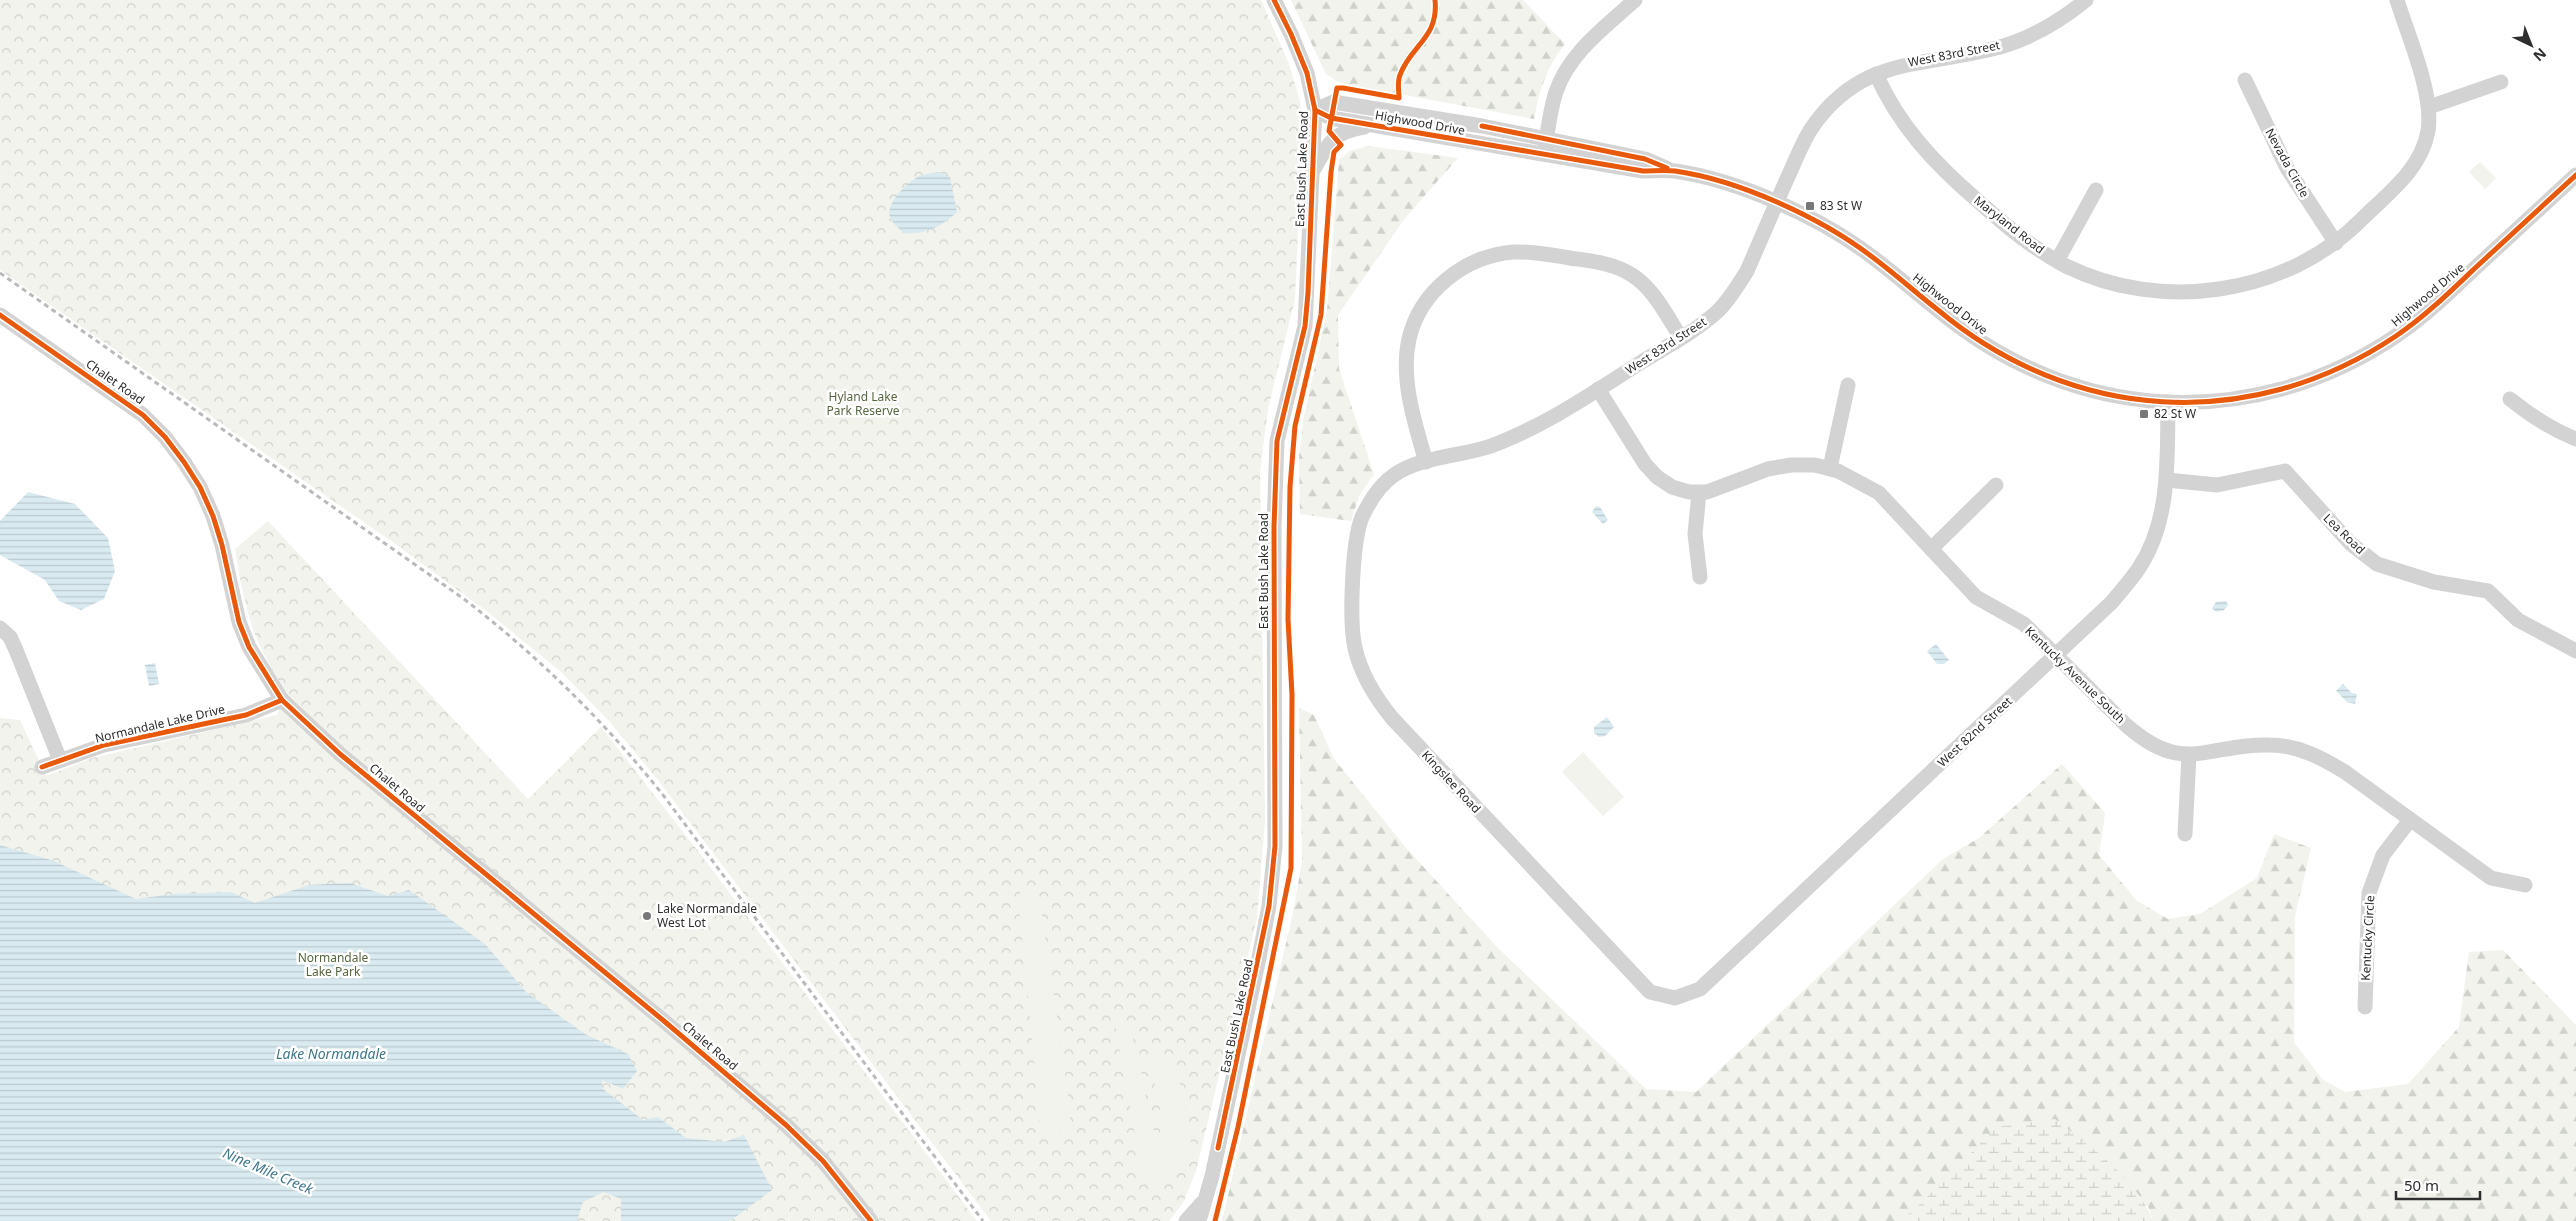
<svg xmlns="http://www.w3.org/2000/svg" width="2576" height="1221" font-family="'Noto Sans',sans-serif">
  <defs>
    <pattern id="forest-firs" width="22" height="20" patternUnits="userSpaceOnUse" patternTransform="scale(1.25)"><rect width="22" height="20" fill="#f1f3ec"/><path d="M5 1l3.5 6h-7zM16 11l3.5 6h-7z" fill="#cfd1cb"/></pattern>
    <pattern id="wetland-marsh" width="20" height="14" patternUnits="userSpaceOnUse" patternTransform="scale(1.25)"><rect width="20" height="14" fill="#f1f3ec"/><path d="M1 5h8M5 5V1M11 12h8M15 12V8" fill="none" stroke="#cfd1cb"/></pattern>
    <pattern id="park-crowns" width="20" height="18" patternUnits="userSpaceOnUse" patternTransform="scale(1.25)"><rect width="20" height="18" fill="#f1f3ec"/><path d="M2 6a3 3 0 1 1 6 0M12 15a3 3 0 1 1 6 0" fill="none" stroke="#cfd1cb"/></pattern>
    <pattern id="water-rules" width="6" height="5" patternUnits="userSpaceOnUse" patternTransform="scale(1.25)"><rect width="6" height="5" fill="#d9eaf0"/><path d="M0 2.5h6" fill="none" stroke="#bbc9ce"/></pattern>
  </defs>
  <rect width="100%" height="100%" fill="#fff"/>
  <g fill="url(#forest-firs)">
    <path d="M1291 0H1523L1565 44C1547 66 1539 91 1534 119L1340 83 1326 74Z"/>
    <path d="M1368 146 1458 158 1405 218 1338 315 1339 369 1374 474 1359 496 1351 521 1300 514 1299 456 1304 416 1327 311 1339 160 1350 151Z"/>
    <path d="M1299 708 1314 715 1334 759 1407 849 1498 948 1646 1089 1696 1092 1943 859 1979 838 2062 764 2105 813 2099 855 2137 901 2168 919 2200 914 2257 878 2274 834 2311 848 2295 916 2294 1042 2322 1079 2345 1092 2408 1084 2459 1027 2469 952 2503 950 2576 1025V1221H2153L2148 1206 1915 1209 1900 1221H1222L1293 913 1302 861Z"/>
  </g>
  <path fill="url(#wetland-marsh)" d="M2055 1119C2088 1144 2139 1181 2153 1221H1900L1915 1209 1997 1127Z"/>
  <g fill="url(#park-crowns)">
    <path d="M0 0H1261L1289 64 1300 101 1302 139 1295 299 1268 409 1260 472 1265 820 1257 918 1196 1171 1183 1203 1169 1221H991L658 780 610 722 560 671 485 610 391 541 0 270Z"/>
    <path d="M268 521 528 799 601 727 698 851 977 1221H0V718L20 720 46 776 92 758 277 715 287 693C252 641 245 610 235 549Z"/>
  </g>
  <g fill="#f1f3ec">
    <path d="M2480 162 2496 178 2485 189 2469 172Z"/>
    <path d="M1583 752 1624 797 1603 816 1562 772Z"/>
    <path d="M1026 890 1032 892 1041 908 1069 1101 1070 1118 1059 1134 1048 1132 1040 1121 1018 896 1021 891Z"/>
    <path d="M1129 1022 1141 1070 1151 1128 1158 1134 1164 1128 1148 1051 1158 1048 1163 1065 1164 1061 1173 1059 1183 1096 1192 1147 1166 1180 1140 1185 1134 1126 1115 1025Z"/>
  </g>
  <g fill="url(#water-rules)">
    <path d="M939 172 950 177 957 212C940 227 927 235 903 233 899 228 892 223 890 217 886 202 907 183 919 176 925 174 933 173 939 172Z"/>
    <path d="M28 492 75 504 108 538 115 571 104 599 81 610 59 601 45 580 0 555V521Z"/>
    <path d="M1596 506 1600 507 1608 520 1603 524 1592 512Z"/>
    <path d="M2226 601 2228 605 2224 610 2216 612 2212 608 2216 602Z"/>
    <path d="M1936 644 1949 660 1944 664H1937L1927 651Z"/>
    <path d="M155 663 159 684 149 686 145 665Z"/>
    <path d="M2343 684 2352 693 2357 694 2355 704 2347 702 2336 691Z"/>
    <path d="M1607 717 1614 727 1605 736 1599 737 1594 733V727Z"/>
    <path d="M0 845 54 861 136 899 173 894 231 892 255 903 309 885 350 883 388 896 409 890 485 944 526 992 585 1034 628 1054 637 1071 623 1089 602 1080V1088L643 1120 658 1117 686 1138 724 1142 744 1135 772 1190 730 1221H621V1199L604 1192 583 1202 577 1221H0Z"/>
  </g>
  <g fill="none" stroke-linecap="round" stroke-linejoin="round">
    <g stroke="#d3d3d3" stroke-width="15">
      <path d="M2086 0C2059 22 2026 41 1992 49 1919 67 1860 57 1811 129 1801 145 1794 164 1786 181 1773 211 1760 241 1747 271 1738 285 1730 299 1718 311 1696 331 1668 346 1643 361 1594 392 1545 426 1491 446 1459 457 1422 456 1394 475 1380 485 1369 502 1362 517 1352 542 1349 622 1355 648 1361 675 1375 697 1392 718L1650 992 1675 998 1700 989 2112 602C2121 591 2131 580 2139 568 2171 520 2167 458 2168 403"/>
      <path d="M1876 74C1899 126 1935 164 1978 201 2006 226 2033 249 2066 266 2161 313 2286 295 2361 220 2388 193 2421 170 2428 131 2434 94 2408 36 2397 0"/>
      <path d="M2245 80 2287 168 2336 243"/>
      <path d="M2429 107 2501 82"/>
      <path d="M1315 110 1331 118 1643 171C1653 171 1665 170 1675 171 1738 180 1820 217 1871 256 1894 273 1915 292 1938 310 2072 422 2250 434 2396 336 2424 317 2449 293 2473 270 2508 238 2542 206 2576 175"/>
      <path d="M1315 110 1333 102 1482 126 1645 159 1668 169"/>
      <path d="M1545 148C1548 129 1550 110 1556 92 1569 53 1605 27 1635 0"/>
      <path d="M1314 169C1328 144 1333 132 1364 127"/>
      <path d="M2057 261 2096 190"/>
      <path d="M0 315 143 415 165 437 184 462 200 487 213 516 222 545 239 622 249 647 282 700 340 754 664 1021 786 1125 823 1161 871 1221"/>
      <path d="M1598 389 1645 464 1657 477 1672 487 1689 492H1707L1768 469 1791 465H1815L1838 471 1879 493 1976 597 2024 624 2126 725C2185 777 2206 743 2270 745 2298 745 2322 758 2345 772L2491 878 2525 885"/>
      <path d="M2510 399C2531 416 2551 429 2576 439"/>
      <path d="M1426 462C1415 424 1400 379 1409 339 1420 291 1465 256 1513 252 1532 251 1551 255 1570 258 1591 261 1614 263 1632 275 1654 289 1667 316 1681 338"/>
      <path d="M1830 468 1848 385"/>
      <path d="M2167 480 2217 485 2285 471 2351 544 2377 564 2434 582 2488 591 2518 620 2576 651"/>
      <path d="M1699 493 1695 534 1700 577"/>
      <path d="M1931 549 1996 485"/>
      <path d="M0 628 10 637 16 650 60 760"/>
      <path d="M42 767 104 745 246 715 282 700"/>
      <path d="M2185 834 2189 755"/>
      <path d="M2365 1007 2369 893 2383 855 2410 820"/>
      <path d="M1186 1221 1202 1203"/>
      <path d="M1199 1221 1212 1176 1259 958 1269 906 1275 846 1274 527 1277 441 1305 326 1315 110 1307 73 1291 34 1274 0"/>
    </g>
    <path stroke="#bababa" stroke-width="3" stroke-dasharray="5 4" stroke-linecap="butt" d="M0 273 464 599C539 657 604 721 663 795L983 1221"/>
    <g stroke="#fff" stroke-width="8">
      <g id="cycleway">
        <path d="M1315 110 1331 118 1643 171C1653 171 1665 170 1675 171 1738 180 1820 217 1871 256 1894 273 1915 292 1938 310 2072 422 2250 434 2396 336 2424 317 2449 293 2473 270 2508 238 2542 206 2576 175"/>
        <path d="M1482 126 1645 159 1667 168"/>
        <path d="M0 315 143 415 165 437 184 462 200 487 213 516 222 545 239 622 249 647 282 700 340 754 664 1021 786 1125 823 1161 871 1221"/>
        <path d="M42 767 104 745 246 715 282 700"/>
        <path d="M1218 1148 1269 906 1275 846 1274 527 1277 441 1305 326 1308 293 1315 110 1307 73 1291 34 1274 0"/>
        <path d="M1215 1221 1238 1127 1291 868 1292 695 1288 619 1290 487 1295 426 1321 315 1331 172 1334 152 1341 145 1329 131 1337 88H1343L1399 98C1399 91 1397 82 1400 75 1410 46 1439 38 1435 0"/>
      </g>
    </g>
    <use href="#cycleway" stroke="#e8590c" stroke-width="5"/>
  </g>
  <g fill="#777" stroke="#fff" stroke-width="2">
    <rect x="1805" y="201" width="10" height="10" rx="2.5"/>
    <rect x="2139" y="409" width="10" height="10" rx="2.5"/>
    <circle cx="647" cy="916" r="5"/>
  </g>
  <g text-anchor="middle" stroke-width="5" stroke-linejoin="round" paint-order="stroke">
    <g font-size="12" fill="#2e2e2e" stroke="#fff">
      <text transform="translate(1954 54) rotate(-11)" y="4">West 83rd Street</text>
      <text transform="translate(1420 123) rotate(10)" y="4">Highwood Drive</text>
      <text transform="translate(2287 163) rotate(61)" y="4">Nevada Circle</text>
      <text transform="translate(1302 169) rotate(-88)" y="4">East Bush Lake Road</text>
      <text transform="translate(2009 225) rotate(38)" y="4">Maryland Road</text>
      <text transform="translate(2428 295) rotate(-40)" y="4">Highwood Drive</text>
      <text transform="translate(1950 304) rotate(38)" y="4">Highwood Drive</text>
      <text transform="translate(1666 346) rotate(-33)" y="4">West 83rd Street</text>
      <text transform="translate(115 382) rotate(35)" y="4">Chalet Road</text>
      <text transform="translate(2344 534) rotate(44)" y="4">Lea Road</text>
      <text transform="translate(1264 571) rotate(-90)" y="4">East Bush Lake Road</text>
      <text transform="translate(2075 675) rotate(44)" y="4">Kentucky Avenue South</text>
      <text transform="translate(160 724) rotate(-13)" y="4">Normandale Lake Drive</text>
      <text transform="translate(1975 732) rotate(-43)" y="4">West 82nd Street</text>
      <text transform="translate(1451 782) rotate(47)" y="4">Kingslee Road</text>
      <text transform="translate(397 788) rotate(40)" y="4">Chalet Road</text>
      <text transform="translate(2368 938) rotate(-87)" y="4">Kentucky Circle</text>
      <text transform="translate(1237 1016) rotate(-78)" y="4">East Bush Lake Road</text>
      <text transform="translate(710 1046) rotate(40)" y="4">Chalet Road</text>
    </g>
    <g font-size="12" fill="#2e2e2e" stroke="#fff" text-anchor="start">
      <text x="1820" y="210">83 St W</text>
      <text x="2154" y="418">82 St W</text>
      <text x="657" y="913">Lake Normandale<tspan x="657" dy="14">West Lot</tspan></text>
    </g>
    <g font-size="12" fill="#56673e" stroke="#fff">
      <text x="863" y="401">Hyland Lake<tspan x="863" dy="14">Park Reserve</tspan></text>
      <text x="333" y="962">Normandale<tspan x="333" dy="14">Lake Park</tspan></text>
    </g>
    <g font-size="14" font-style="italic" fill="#40778b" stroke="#fff">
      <text x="331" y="1059">Lake Normandale</text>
      <text transform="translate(268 1171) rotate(23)" y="5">Nine Mile Creek</text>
    </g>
  </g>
  <g transform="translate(2531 45) rotate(137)" stroke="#ffffff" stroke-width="4" paint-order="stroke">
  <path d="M0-4L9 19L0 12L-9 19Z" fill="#2e2e2e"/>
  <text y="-8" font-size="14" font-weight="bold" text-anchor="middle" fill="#2e2e2e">N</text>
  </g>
  <path d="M2396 1191v8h84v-8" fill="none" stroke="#2e2e2e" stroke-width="2.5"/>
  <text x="2404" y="1191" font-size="15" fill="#2e2e2e" stroke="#ffffff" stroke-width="4" paint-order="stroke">50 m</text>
</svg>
